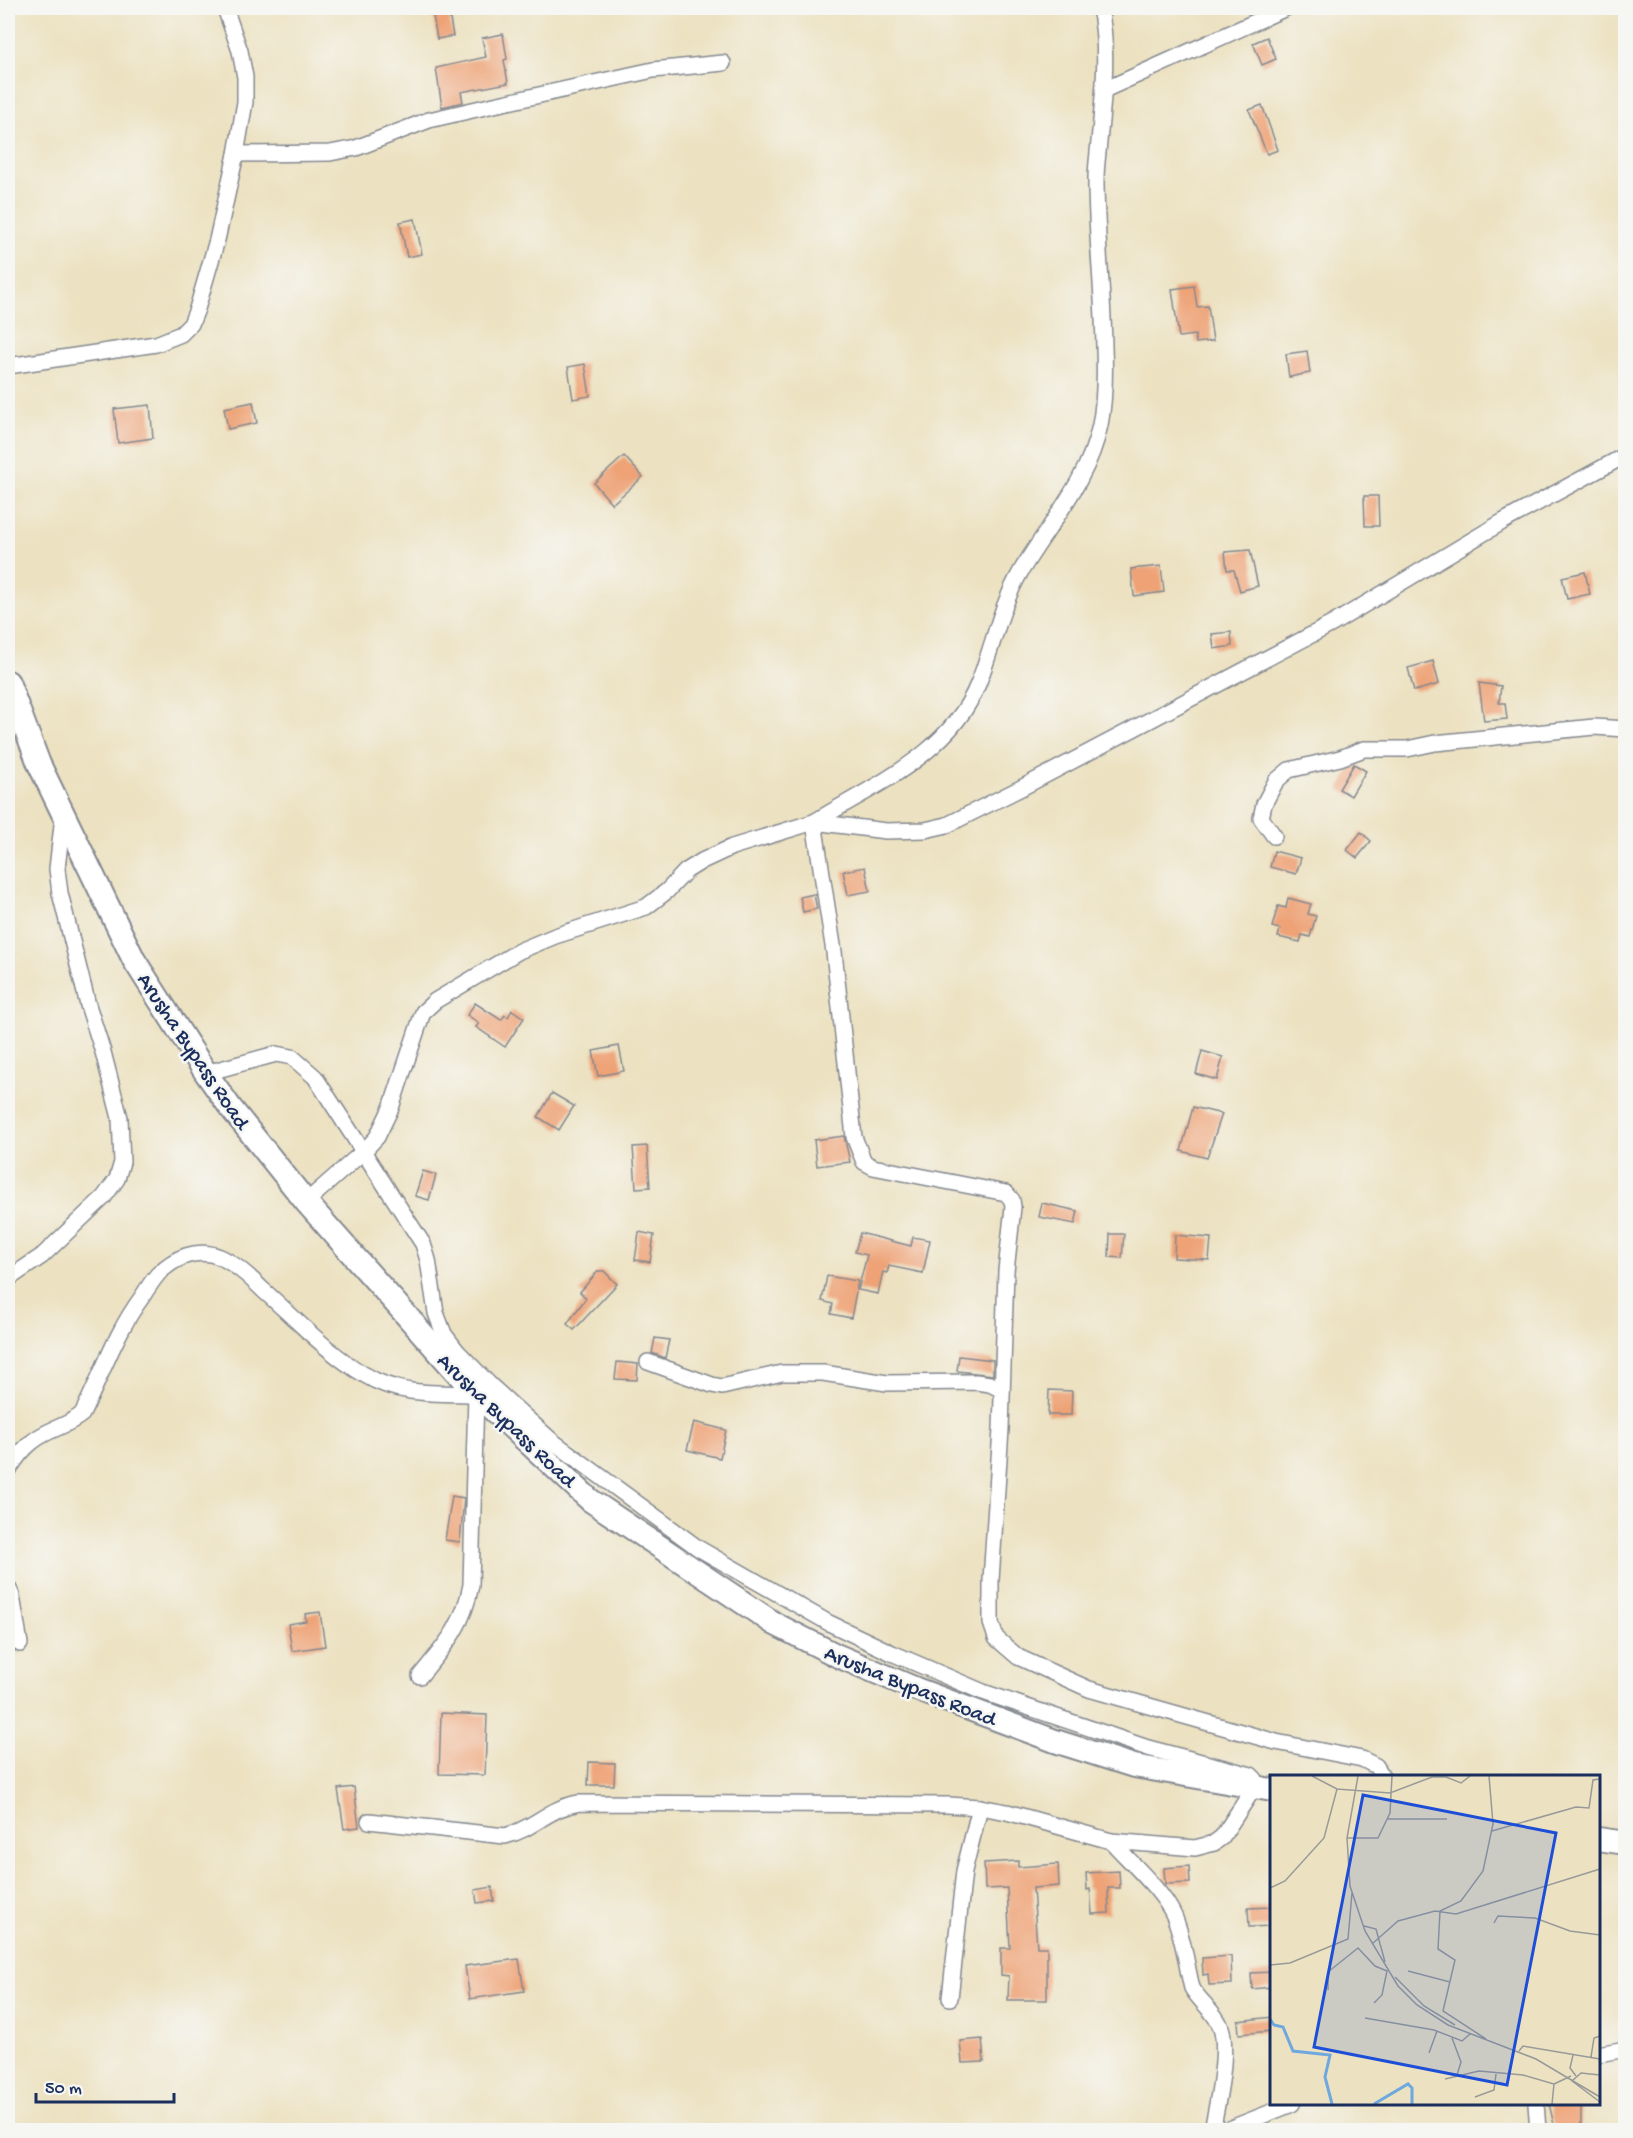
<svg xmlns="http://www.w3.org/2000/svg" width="1633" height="2138" font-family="'Gochi Hand',sans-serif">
  <rect width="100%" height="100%" fill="#f6f6f2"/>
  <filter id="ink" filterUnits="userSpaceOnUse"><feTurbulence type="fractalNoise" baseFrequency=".0167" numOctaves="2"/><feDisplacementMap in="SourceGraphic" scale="12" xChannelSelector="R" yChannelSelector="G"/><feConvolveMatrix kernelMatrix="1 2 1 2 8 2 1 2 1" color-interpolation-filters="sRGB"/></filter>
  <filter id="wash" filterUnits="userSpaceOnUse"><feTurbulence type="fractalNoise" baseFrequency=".008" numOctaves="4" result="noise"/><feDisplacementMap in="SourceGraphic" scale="24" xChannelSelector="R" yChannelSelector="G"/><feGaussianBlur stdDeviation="1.35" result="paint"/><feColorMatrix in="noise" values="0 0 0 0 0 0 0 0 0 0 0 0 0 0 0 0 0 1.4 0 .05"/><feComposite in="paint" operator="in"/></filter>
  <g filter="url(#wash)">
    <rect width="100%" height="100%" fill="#ece1c0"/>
    <g id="blocks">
      <g fill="#eea276">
        <path d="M449 13 453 36 437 39 433 16Z"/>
        <path d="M503 34 507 59 504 60 508 83 461 92 463 102 442 107 436 68 486 57 482 38Z"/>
        <path d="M1267 37 1276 59 1262 65 1253 43Z"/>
        <path d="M1262 105 1278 150 1267 154 1249 110Z"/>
        <path d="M415 219 422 254 407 257 400 222Z"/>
        <path d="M1194 286 1197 307 1208 306 1213 341 1196 343 1195 335 1179 337 1172 289Z"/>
        <path d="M1307 351 1310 373 1289 377 1286 354Z"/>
        <path d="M585 364 590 396 573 399 568 367Z"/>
        <path d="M253 402 257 423 228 429 224 408Z"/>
        <path d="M150 405 153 438 118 443 114 409Z"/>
        <path d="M624 456 643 477 612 504 594 483Z"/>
        <path d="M1364 496H1378L1379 526H1365Z"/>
        <path d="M1250 550 1258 586 1240 591 1234 570H1227L1225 552Z"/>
        <path d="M1161 566 1164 592 1134 596 1131 569Z"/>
        <path d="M1585 572 1590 594 1567 599 1562 577Z"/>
        <path d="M1231 632 1232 646 1214 649 1212 634Z"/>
        <path d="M1433 661 1439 684 1414 691 1408 668Z"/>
        <path d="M1479 683 1501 686 1499 703H1505L1507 719 1484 721Z"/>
        <path d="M1354 764 1366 771 1351 796 1339 789Z"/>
        <path d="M1361 832 1371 841 1357 858 1347 850Z"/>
        <path d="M1274 851 1301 858 1296 874 1270 867Z"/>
        <path d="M865 867 870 891 848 895 843 871Z"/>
        <path d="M814 894 817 909 803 912 800 897Z"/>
        <path d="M1288 898 1311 904 1308 914 1316 916 1310 937 1302 935 1300 942 1278 937 1280 929 1272 927 1278 906 1286 908Z"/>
        <path d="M475 1003 501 1020 505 1015 508 1017 512 1010 524 1018 505 1047 476 1027 479 1023 467 1015Z"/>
        <path d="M619 1046 624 1071 598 1076 593 1051Z"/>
        <path d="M1202 1051 1223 1057 1217 1080 1196 1074Z"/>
        <path d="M552 1093 574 1106 559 1130 538 1117Z"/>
        <path d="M1193 1107 1222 1114 1207 1158 1181 1151Z"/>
        <path d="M844 1136 850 1162 817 1166 814 1140Z"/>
        <path d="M647 1146 650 1187 636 1188 633 1147Z"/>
        <path d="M423 1171 436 1175 429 1200 415 1196Z"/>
        <path d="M1042 1203 1078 1211 1075 1224 1039 1217Z"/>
        <path d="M639 1232 654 1235 650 1262 635 1260Z"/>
        <path d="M860 1233 911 1246 913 1237 930 1240 923 1273 889 1266 887 1273 883 1272 878 1294 858 1290 867 1255 855 1252Z"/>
        <path d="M1110 1234H1124L1122 1258 1109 1257Z"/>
        <path d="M1175 1235 1211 1238 1209 1260 1174 1258Z"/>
        <path d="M598 1271H604L617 1284 574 1330 567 1324 586 1298 580 1292Z"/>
        <path d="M827 1276 858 1281 851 1318 831 1314 833 1304 822 1301Z"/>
        <path d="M655 1338 669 1340 665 1358 652 1353Z"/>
        <path d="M959 1356 993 1360V1375L957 1371Z"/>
        <path d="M617 1362 638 1364 637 1380 615 1379Z"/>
        <path d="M1049 1390 1072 1391 1071 1415H1048Z"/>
        <path d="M694 1422 726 1430 720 1458 687 1450Z"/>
        <path d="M452 1496 464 1498 460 1542 445 1540Z"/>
        <path d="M320 1612 325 1646 292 1651 288 1624 306 1621 305 1614Z"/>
        <path d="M441 1713 487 1715 485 1775 439 1774Z"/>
        <path d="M589 1762 615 1763 614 1785H588Z"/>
        <path d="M354 1787 359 1827 344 1829 338 1789Z"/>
        <path d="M1018 1861V1867L1058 1864 1059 1886 1033 1888 1037 1947H1047V2000H1008L1009 1976 1001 1975V1948H1010L1007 1888 985 1889 984 1863Z"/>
        <path d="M1189 1866 1190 1883 1165 1884 1164 1868Z"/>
        <path d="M1119 1871 1120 1888H1108L1109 1913 1092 1914 1090 1889 1087 1890 1086 1873Z"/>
        <path d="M492 1887 494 1901 477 1903 475 1890Z"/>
        <path d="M1272 1907V1926L1249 1927 1248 1908Z"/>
        <path d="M1231 1956 1232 1984 1209 1985 1208 1974 1203 1975 1202 1958Z"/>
        <path d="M519 1959 524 1991 470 1999 465 1966Z"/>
        <path d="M1272 1972V1987L1252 1989 1251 1973Z"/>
        <path d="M1272 2017V2031L1239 2034 1238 2021Z"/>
        <path d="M982 2039 984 2062 962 2063 960 2041Z"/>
        <path d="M1549 2103H1581V2130H1555Z"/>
      </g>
    </g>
  </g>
  <g filter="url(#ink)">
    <use href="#blocks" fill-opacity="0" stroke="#84888f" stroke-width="1.5"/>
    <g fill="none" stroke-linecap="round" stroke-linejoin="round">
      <g stroke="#84888f" stroke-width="18">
        <g id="street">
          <path d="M1100 8C1109 51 1103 98 1099 142 1098 154 1096 167 1096 179 1096 235 1103 290 1104 346 1105 372 1105 400 1100 425 1089 480 1049 524 1021 571 1000 607 993 647 978 684 950 754 874 785 814 822L834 952 854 1137 864 1162 873 1167 1006 1193 1012 1200 1013 1207 1006 1271 1001 1429 991 1580V1623L996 1638 1018 1657 1089 1689 1276 1742 1362 1759 1376 1766 1382 1776"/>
          <path d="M1104 90 1286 8"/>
          <path d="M236 154 330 153 356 148 429 120 494 105 653 70 723 63"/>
          <path d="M8 366 156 344 181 334 191 324 197 309 217 240 236 154 245 102V77L240 51 225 8"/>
          <path d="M1274 836 1261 818 1264 804 1276 781 1289 770 1340 758 1364 749H1407L1435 743 1594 727 1626 729"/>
          <path d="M206 1073 276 1054 292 1057 315 1077 423 1244 428 1260 436 1313 444 1334 457 1351 491 1386 551 1440 698 1548 829 1623 892 1653 983 1692 1148 1748 1251 1775 1255 1779 1254 1788 1222 1837 1214 1843 1195 1848 1111 1841 1007 1812 980 1807 948 1805 579 1803C548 1808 534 1829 505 1836L369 1821"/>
          <path d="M306 1202 364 1151 377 1137 391 1108 423 1012 435 1001 519 951 555 936 646 907 667 891 686 871 702 861 732 847 814 822 886 831 925 830 947 825 1023 787 1332 624 1504 521 1626 455"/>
          <path d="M8 1279 42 1256 104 1197 117 1179 122 1162 120 1118 103 1052 88 1005 60 893 57 869 63 816"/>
          <path d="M648 1362 712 1385 722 1387 782 1373H823L887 1383 976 1382 990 1384 1002 1390"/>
          <path d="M8 1471C14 1461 22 1450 32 1442 47 1429 67 1427 82 1414 103 1373 114 1335 142 1297 147 1289 152 1281 158 1274 174 1258 197 1247 220 1257 236 1264 251 1278 263 1290 295 1318 328 1354 365 1375 399 1396 437 1393 476 1394L471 1585C463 1627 446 1644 420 1676"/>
          <path d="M8 1587 12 1596 20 1644"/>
          <path d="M1111 1841C1130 1862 1163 1891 1174 1916 1184 1939 1186 1964 1192 1988 1199 2001 1214 2011 1220 2025 1230 2047 1217 2106 1212 2130"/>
          <path d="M950 1998 964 1871 980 1807"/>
          <path d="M1598 2054 1626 2049"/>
          <path d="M1536 2104 1538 2130"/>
          <path d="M1226 2130 1292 2104"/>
        </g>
      </g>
      <g stroke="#84888f" stroke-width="26">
        <g id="primary">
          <path d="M8 682 39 764 134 960 206 1073 230 1107 306 1202 476 1394 590 1500 775 1624 838 1656 916 1689 1055 1741 1134 1766 1272 1790"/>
          <path d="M1598 1839 1626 1843"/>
        </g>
      </g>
      <use href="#street" stroke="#fff" stroke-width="15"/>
      <use href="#primary" stroke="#fff" stroke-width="22"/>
    </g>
  </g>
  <g text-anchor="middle" stroke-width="5" stroke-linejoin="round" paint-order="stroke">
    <g font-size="22" fill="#1b2f5e" stroke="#f6f6f2">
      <text transform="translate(195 1050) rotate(56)" y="8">Arusha Bypass Road</text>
      <text transform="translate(508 1419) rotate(44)" y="8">Arusha Bypass Road</text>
      <text transform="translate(911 1684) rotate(22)" y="8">Arusha Bypass Road</text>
    </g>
  </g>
  <g transform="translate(1270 1775)">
    <rect width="330" height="330" fill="#ece1c0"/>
    <path fill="none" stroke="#6ea8de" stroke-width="3" d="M0 244 4 250 13 252 23 276 60 280 55 302 62 329M104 329 138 309 142 313V329"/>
    <path fill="none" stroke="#989a99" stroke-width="1.5" d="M42 1 67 14M88 1 77 63 80 111 95 156 128 211 147 230 178 250 266 284 330 322M118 44H177M222 56 306 32 319 33 323 5 330 4M77 63H108L120 38 122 1M0 113 15 106 54 63 67 14 120 18 162 2H176L191 8 200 1M224 148 228 141 265 143 300 156 330 160M94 151 106 154 115 187M102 169 128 146 165 136 186 139 330 94M0 190 20 188 78 164 82 118M138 196 180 207M125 202 154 231 185 250M58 215V197L88 173 105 191 117 196 112 220 104 228M95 243 164 255 192 266 200 259M182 263 191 287 187 300M216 264 173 236 185 185 168 174 170 136 191 126 213 96 223 49 219 1M249 276 253 271 330 284M159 278 167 256M303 280 300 293 306 301M321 282 324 263 330 261M330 300 311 298 302 306 330 327M175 304 209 296 253 300 284 309 282 329M284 309 301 301M205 322 224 315 226 299"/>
    <path fill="#1d4ed8" fill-opacity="0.15" stroke="#1d4ed8" stroke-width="3" d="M93 20 286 58 237 310 44 272Z"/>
    <rect width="330" height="330" fill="none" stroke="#1b2f5e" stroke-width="3"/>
  </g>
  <rect width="1633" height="2138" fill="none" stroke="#f6f6f2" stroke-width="30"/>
  <path d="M36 2093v9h138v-9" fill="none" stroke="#1b2f5e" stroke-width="3"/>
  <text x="45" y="2093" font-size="18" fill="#1b2f5e" stroke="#f6f6f2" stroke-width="4.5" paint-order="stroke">50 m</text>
</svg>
